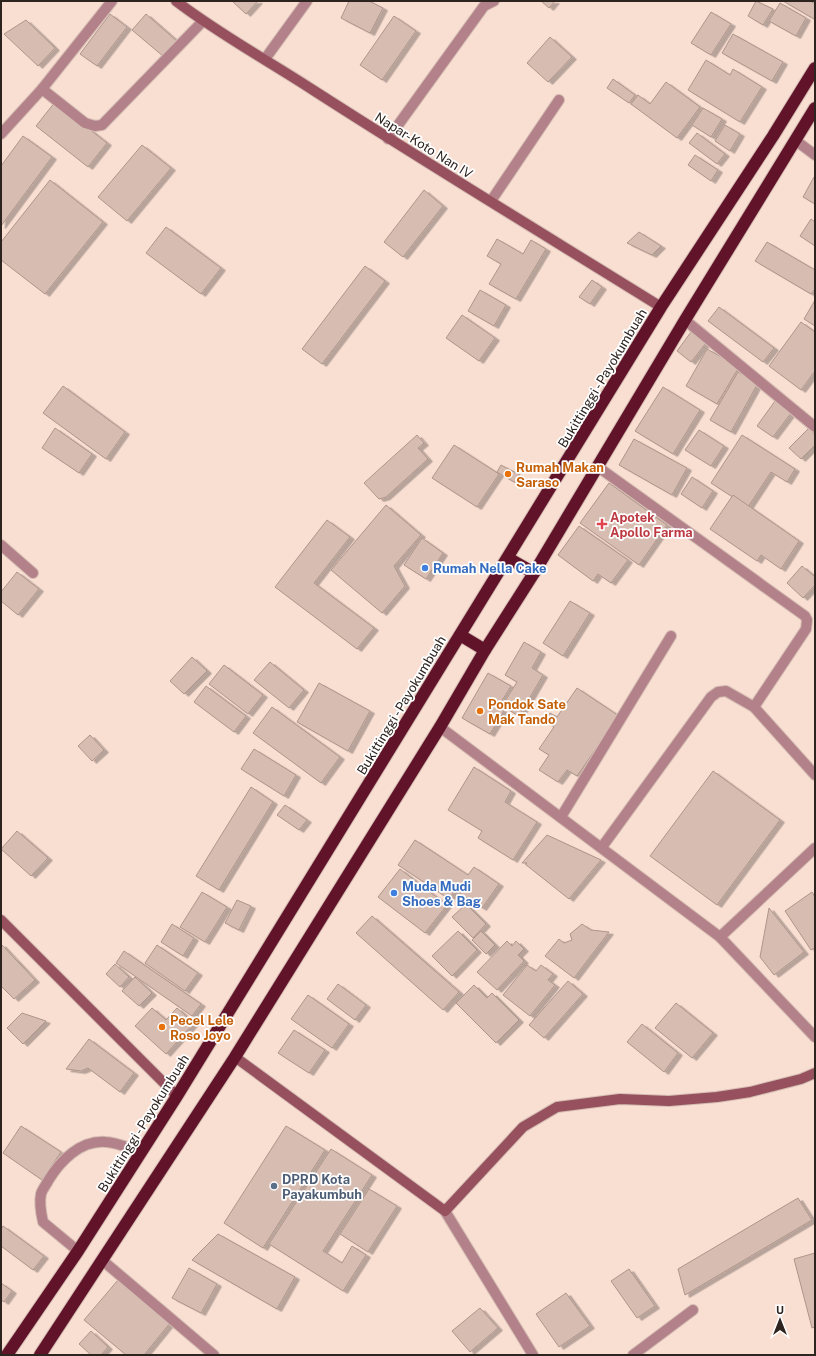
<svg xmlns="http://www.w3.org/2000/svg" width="816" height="1356" font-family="'Public Sans',sans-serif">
  <defs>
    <filter id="shadow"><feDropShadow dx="4.5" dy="2.5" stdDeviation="0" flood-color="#0004"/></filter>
  </defs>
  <rect width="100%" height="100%" fill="#f9ded2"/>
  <g fill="#d7bdb1" stroke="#ae958a" filter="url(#shadow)">
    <path d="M232 1H258L246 14Z"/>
    <path d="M349 1H369L383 8 370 33 341 18Z"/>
    <path d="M541 1H555L549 8Z"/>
    <path d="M756 1 773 9 763 25 748 16Z"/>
    <path d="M783 1H810L815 4V18L814 19Z"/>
    <path d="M780 3 806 18 796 36 769 21Z"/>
    <path d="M711 12 731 24 711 55 691 43Z"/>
    <path d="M110 14 127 27 97 66 80 54Z"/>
    <path d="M146 14 178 42 164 57 132 30Z"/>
    <path d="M394 16 416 31 382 80 360 65Z"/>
    <path d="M26 20 55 48 38 66 4 34Z"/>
    <path d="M733 34 783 62 772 81 722 53Z"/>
    <path d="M550 37 572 57 548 82 527 63Z"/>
    <path d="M706 60 730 75 733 69 762 87 740 122 688 90Z"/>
    <path d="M613 79 635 95 629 103 607 88Z"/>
    <path d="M666 82 700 107 677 138 631 104 638 95 650 104Z"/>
    <path d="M55 102 107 143 88 167 36 126Z"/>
    <path d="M703 108 722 119 711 137 692 125Z"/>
    <path d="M725 125 740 134 730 151 715 141Z"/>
    <path d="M697 133 725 154 717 164 689 143Z"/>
    <path d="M23 136 52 157 1 226V166Z"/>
    <path d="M142 145 171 168 127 221 98 197Z"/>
    <path d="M695 155 718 170 711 181 688 165Z"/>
    <path d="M814 177 815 178V204L803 197Z"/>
    <path d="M50 180 103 222 45 294 1 260V242Z"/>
    <path d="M424 190 443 206 403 257 384 242Z"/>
    <path d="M811 219 815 222V246L800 236Z"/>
    <path d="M166 227 221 268 201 294 146 253Z"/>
    <path d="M639 232 661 246 652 255 627 243Z"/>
    <path d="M497 239 523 254 531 240 546 249 516 299 489 284 501 264 487 256Z"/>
    <path d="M767 242 815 270V289L811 294 755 261Z"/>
    <path d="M365 266 385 281 322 364 302 349Z"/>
    <path d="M592 280 602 287 590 304 579 297Z"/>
    <path d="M480 290 506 305 494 326 468 311Z"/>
    <path d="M815 300V326L804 319Z"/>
    <path d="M719 307 774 348 763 362 708 321Z"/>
    <path d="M462 315 495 338 479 361 446 338Z"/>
    <path d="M801 322 815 332V371L801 390 769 366Z"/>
    <path d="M691 332 706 343 691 362 677 351Z"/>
    <path d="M707 349 739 367 717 404 686 386Z"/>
    <path d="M738 372 758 383 731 432 710 420Z"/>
    <path d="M63 386 125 432 106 459 43 413Z"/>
    <path d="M663 387 700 410 673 454 635 431Z"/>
    <path d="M775 401 791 413 773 437 757 426Z"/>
    <path d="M55 428 92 454 79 473 42 448Z"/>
    <path d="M809 428 815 435V445L801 459 789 448Z"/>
    <path d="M699 430 724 446 711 466 685 450Z"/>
    <path d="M417 435 424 443 418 448 428 459 386 497 379 499 364 483Z"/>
    <path d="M742 435 795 469 787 482 771 472 748 507 711 483Z"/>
    <path d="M634 439 687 468 672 495 619 465Z"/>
    <path d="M454 445 499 474 477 507 432 478Z"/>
    <path d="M501 465 520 475 516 483 497 472Z"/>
    <path d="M692 477 713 491 702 508 681 494Z"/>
    <path d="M609 483 667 525 639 565 580 523Z"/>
    <path d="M733 495 799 541 781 569 761 555 757 561 710 529Z"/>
    <path d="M386 505 421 535 394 566 405 586 382 613 331 570Z"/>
    <path d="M327 520 350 537 314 583 374 628 357 649 275 587Z"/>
    <path d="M579 526 628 560 611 583 598 574 593 581 558 555Z"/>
    <path d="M422 538 443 553 426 579 404 565Z"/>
    <path d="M802 566 815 577V585L803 598 787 583Z"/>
    <path d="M17 572 39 589 18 615 1 601V592Z"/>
    <path d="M570 601 590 613 563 656 543 643Z"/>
    <path d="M524 642 541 652 532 668 543 675 519 716 502 706 517 682 505 675Z"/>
    <path d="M192 657 207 671 184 694 170 681Z"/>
    <path d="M270 662 304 690 289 708 254 680Z"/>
    <path d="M224 665 263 695 248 714 209 684Z"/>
    <path d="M488 673 511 686 498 707 504 711 490 734 462 718Z"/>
    <path d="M319 683 370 711 348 751 297 722Z"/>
    <path d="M206 686 246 716 234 732 194 702Z"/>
    <path d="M577 688 619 716 577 776 567 770 558 782 539 770 549 755 539 749 554 727 544 720 550 713 557 717Z"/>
    <path d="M272 707 340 757 321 783 253 733Z"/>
    <path d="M90 735 104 750 92 761 78 746Z"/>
    <path d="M254 749 296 775 284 796 241 769Z"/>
    <path d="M474 767 511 791 505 802 537 822 513 860 478 838 482 831 448 810Z"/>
    <path d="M713 771 780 820 717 905 650 856Z"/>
    <path d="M251 787 273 802 219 890 196 876Z"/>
    <path d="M285 805 307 820 299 830 277 815Z"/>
    <path d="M17 831 48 858 31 876 1 849Z"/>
    <path d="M547 835 601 860 569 899 525 864 527 863H522Z"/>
    <path d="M415 840 468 875 474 867 499 884 482 908 455 890 449 899 398 865Z"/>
    <path d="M400 869 447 905 425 933 378 897Z"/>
    <path d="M202 892 227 907 205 942 180 927Z"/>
    <path d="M812 892 815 897V948L811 950 785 911Z"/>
    <path d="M237 900 251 906 239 930 225 923Z"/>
    <path d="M466 904 486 924 473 938 452 917Z"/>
    <path d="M769 908 804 952 774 975 760 957Z"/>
    <path d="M372 916 459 992 443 1010 356 933Z"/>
    <path d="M172 924 194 938 183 956 161 942Z"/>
    <path d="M582 924 591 930 609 932 574 978 545 956 559 939 564 943 572 940 570 934Z"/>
    <path d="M458 931 477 950 452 976 432 956Z"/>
    <path d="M481 931 495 945 486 954 472 940Z"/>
    <path d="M507 941 512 946 516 941 524 949 518 955 524 961 497 990 477 972Z"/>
    <path d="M1 944 35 980 14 999 1 986Z"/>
    <path d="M157 945 198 973 185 991 145 963Z"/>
    <path d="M124 951 201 1004 192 1016 116 963Z"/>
    <path d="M115 964 129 977 120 987 106 974Z"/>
    <path d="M527 965 536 971 541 965 553 974 548 980 555 985 530 1016 503 995Z"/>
    <path d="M135 977 152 993 139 1006 122 991Z"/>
    <path d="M568 981 583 994 544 1038 529 1025Z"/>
    <path d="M338 984 366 1005 355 1020 327 999Z"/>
    <path d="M474 985 487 998 492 993 519 1020 496 1043 456 1003Z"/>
    <path d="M308 995 349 1024 332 1048 291 1019Z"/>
    <path d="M676 1003 713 1033 692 1058 655 1028Z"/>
    <path d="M152 1008 166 1020 177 1008 194 1023 166 1054 135 1026Z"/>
    <path d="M22 1013 46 1021 23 1044 7 1028Z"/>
    <path d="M642 1024 678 1053 664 1072 627 1042Z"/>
    <path d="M294 1030 325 1050 309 1073 278 1053Z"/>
    <path d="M89 1039 134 1073 120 1092 88 1068 81 1071 66 1069Z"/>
    <path d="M21 1126 61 1152 42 1180 3 1153Z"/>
    <path d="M286 1126 325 1150 263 1248 224 1223Z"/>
    <path d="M331 1149 372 1175 323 1251 342 1263 352 1246 366 1255 343 1291 269 1244Z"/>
    <path d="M369 1189 397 1206 368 1252 340 1234Z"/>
    <path d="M798 1198 812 1220 685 1295 678 1269Z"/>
    <path d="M3 1226 44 1256 33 1270 1 1246V1229Z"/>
    <path d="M218 1234 295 1277 277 1309 192 1260Z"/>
    <path d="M815 1253V1327L812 1328 794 1259Z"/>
    <path d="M189 1268 217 1284 201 1313 172 1298Z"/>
    <path d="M629 1269 655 1306 637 1318 611 1281Z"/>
    <path d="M118 1280 170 1323 144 1355H126L84 1320Z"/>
    <path d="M1 1283 12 1291 4 1302 1 1300Z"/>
    <path d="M566 1293 590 1326 559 1347 536 1314Z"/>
    <path d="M480 1308 498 1328 470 1352 452 1331Z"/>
    <path d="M91 1331 108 1347 101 1355H91L79 1344Z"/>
  </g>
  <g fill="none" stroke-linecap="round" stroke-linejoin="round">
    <g stroke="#d4bcb2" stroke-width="12">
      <path id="lane" d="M78 1251 43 1222C41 1213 39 1203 41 1194 42 1190 46 1185 48 1181 60 1161 80 1140 106 1142 116 1142 131 1149 141 1152"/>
    </g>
    <g stroke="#d4bcb2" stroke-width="12">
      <g id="street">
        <path d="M265 59 307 1"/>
        <path d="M42 89 85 123 95 126 102 125 203 21"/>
        <path d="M1 134 42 89 112 1"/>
        <path d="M388 139 484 6 494 1"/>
        <path d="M795 140 815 155"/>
        <path d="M491 201 559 100"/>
        <path d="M685 320 815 427"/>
        <path d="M598 467 805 616 807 620 806 629 754 707 815 775"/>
        <path d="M1 545 33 573"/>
        <path d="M440 727 720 937 815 1037"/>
        <path d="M561 817 671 636"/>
        <path d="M602 847 711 697 718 692 726 691 754 707"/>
        <path d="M720 937 815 848"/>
        <path d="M445 1211 533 1355"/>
        <path d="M102 1260 214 1355"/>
        <path d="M633 1355 693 1310"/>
      </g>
    </g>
    <g stroke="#d4bcb2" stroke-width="12">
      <g id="secondary">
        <path d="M176 1C219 34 267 60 313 90 428 164 545 235 661 307"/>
        <path d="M1 920 177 1096"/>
        <path d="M235 1057 445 1211 523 1127 557 1107 620 1099 669 1101 717 1097 750 1092 801 1079 815 1073"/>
      </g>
    </g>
    <g stroke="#d4bcb2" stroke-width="14">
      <g id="highway">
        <path d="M508 558 534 573"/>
        <path d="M460 635 485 650"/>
        <path d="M7 1355 78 1251 177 1096 661 307 773 136 815 68"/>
        <path d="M40 1355 235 1057 440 727 485 650 534 573 685 320 815 108"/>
      </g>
    </g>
    <use href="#lane" stroke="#b38189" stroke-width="10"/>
    <use href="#street" stroke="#b38189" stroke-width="10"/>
    <use href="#secondary" stroke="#96505e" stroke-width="10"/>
    <use href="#highway" stroke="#61132a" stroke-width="12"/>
  </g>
  <g fill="#e8710a" stroke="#fff" stroke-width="1.5">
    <circle cx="508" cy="474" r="4"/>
    <circle cx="480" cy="711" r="4"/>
    <circle cx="162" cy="1027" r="4"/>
  </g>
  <path fill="#e0444e" stroke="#fff" stroke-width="1.5" d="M600 518h4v4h4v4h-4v4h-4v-4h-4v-4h4z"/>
  <g fill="#3f7fe0" stroke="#fff" stroke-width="1.5">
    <circle cx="425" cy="568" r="4"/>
    <circle cx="394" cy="893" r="4"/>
  </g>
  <circle fill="#5c6f8a" stroke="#fff" stroke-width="1.5" cx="274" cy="1186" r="4"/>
  <g text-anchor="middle" stroke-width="3.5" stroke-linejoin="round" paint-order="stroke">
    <g font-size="13" fill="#2d231f" stroke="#fff">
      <text transform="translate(424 145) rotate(32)" y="5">Napar-Koto Nan IV</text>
      <text transform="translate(602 378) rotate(-59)" y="5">Bukittinggi - Payokumbuah</text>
      <text transform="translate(401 705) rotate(-59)" y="5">Bukittinggi - Payokumbuah</text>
      <text transform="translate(143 1123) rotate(-58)" y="5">Bukittinggi - Payokumbuah</text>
    </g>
    <g font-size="13" font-weight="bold" fill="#c56008" stroke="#fff" text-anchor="start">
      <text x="516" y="472">Rumah Makan<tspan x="516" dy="15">Saraso</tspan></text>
      <text x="488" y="709">Pondok Sate<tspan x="488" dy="15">Mak Tando</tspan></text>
      <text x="170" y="1025">Pecel Lele<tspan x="170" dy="15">Roso Joyo</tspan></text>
    </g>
    <g font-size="13" font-weight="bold" fill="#be3a42" stroke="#fff" text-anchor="start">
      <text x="610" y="522">Apotek<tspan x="610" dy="15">Apollo Farma</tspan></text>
    </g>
    <g font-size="13" font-weight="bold" fill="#366cbe" stroke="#fff" text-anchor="start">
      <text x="433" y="573">Rumah Nella Cake</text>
      <text x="402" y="891">Muda Mudi<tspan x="402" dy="15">Shoes &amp; Bag</tspan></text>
    </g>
    <g font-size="13" font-weight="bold" fill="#4e5e75" stroke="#fff" text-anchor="start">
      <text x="282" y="1184">DPRD Kota<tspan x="282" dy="15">Payakumbuh</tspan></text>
    </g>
  </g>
  <rect width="816" height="1356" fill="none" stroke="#2d231f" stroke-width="4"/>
  <g transform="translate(780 1320)" stroke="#ffffff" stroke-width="3" paint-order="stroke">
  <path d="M0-3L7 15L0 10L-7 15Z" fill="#2d231f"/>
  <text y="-6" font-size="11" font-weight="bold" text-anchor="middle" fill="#2d231f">U</text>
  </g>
</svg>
